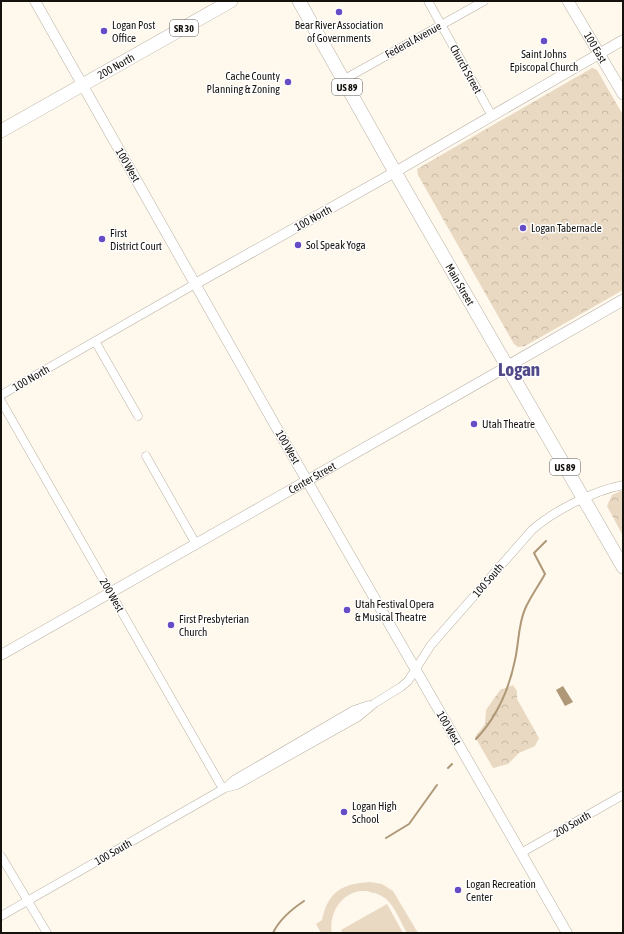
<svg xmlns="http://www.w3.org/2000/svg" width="624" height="934" font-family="'Asap Condensed',sans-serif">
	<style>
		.forest { fill: url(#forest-crowns) }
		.pitch { fill: #e9d9c2 }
		.water { fill: #ae9877 }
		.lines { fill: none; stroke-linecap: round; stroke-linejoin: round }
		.stream { stroke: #ae9877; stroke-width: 2 }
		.minor-casing { stroke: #b7afa2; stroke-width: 9 }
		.tertiary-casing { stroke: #b7afa2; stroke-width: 11 }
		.secondary-casing { stroke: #b7afa2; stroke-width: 12 }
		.trunk-casing { stroke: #b7afa2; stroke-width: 14 }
		.minor { stroke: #fff; stroke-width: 8 }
		.tertiary { stroke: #fff; stroke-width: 10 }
		.secondary { stroke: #fff; stroke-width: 11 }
		.trunk { stroke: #fff; stroke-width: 13 }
		.poi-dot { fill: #664dc6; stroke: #fff; stroke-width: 1.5 }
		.labels { text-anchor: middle; stroke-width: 3; stroke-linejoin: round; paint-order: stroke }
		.shield { fill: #fff; stroke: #5b5956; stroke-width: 1 }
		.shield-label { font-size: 10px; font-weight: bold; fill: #15120e }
		.poi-label { font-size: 11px; fill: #15120e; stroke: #fff; text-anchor: start }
		.street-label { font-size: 11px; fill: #15120e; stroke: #fff }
		.town-label { font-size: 19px; font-weight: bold; fill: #524a88; stroke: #fff }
	</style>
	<defs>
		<pattern id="forest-crowns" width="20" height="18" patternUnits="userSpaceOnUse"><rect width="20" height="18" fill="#e9d9c2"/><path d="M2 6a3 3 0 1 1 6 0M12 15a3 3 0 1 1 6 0" fill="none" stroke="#c7b9a6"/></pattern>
	</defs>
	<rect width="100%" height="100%" fill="#fff8ed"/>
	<path class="forest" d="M592 68 597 70 623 115V290L525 346 518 347 514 344 418 175 417 169Z
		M623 490V536L607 506 612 495Z
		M513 685 517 691V699L539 738 535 746 519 753 508 764 493 768 475 737 485 724 486 710 500 690Z"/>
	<path class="pitch" d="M370 882 382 884 393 891 418 933H407C402 925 395 907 388 901 385 897 379 895 375 893 372 893 368 891 366 891 343 889 328 913 332 933H321L316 924 322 920C328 892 341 884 370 882Z
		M387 904 403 933H342L341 930Z"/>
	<path class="water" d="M563 686 573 702 565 706 556 690Z"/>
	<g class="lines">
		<path class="stream" d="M476 739C496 718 509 689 515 660 519 643 518 625 525 609 530 597 539 585 545 574L534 553 546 541
			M448 768 452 764
			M386 838 409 824 437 785
			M273 933C279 920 292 909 304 901"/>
		<g class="minor-casing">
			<path id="minor" d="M428 1 492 116
				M343 80 484 1
				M95 341 138 416
				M1 395 195 284
				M1 401 223 789
				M146 456 196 544
				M225 788 237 785 358 717 375 703 401 687 408 681 431 645 532 530C555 510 593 491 623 485
				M521 853 623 795
				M1 856 47 933
				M1 916 225 788 234 780 354 710 369 705"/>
		</g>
		<g class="tertiary-casing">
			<g id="tertiary">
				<path d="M35 1 275 425 567 933"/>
				<path d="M195 284 395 172 623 40"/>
				<path id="s1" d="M1 655 508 366"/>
			</g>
		</g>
		<g class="secondary-casing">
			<g id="secondary">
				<path id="s2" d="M568 1 623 94"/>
				<path d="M508 366 623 300"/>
			</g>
		</g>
		<g class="trunk-casing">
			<g id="trunk">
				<path id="s3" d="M299 1 395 172 623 567"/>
				<path id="s4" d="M1 131 231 1"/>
			</g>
		</g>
		<use href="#minor" class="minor"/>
		<use href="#tertiary" class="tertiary"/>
		<use href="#secondary" class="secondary"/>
		<use href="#trunk" class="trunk"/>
	</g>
	<g class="poi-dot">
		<circle cx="339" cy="12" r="4"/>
		<circle cx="104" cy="31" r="4"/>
		<circle cx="544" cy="41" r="4"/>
		<circle cx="288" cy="82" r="4"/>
		<circle cx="523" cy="228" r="4"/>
		<circle cx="102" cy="239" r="4"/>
		<circle cx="298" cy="245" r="4"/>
		<circle cx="474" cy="424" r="4"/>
		<circle cx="347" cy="610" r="4"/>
		<circle cx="171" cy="625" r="4"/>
		<circle cx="344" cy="812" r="4"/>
		<circle cx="458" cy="890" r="4"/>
	</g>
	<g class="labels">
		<g class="shield">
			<rect x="170" y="20" width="28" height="16" rx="3"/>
			<rect x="332" y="79" width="30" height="16" rx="3"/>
			<rect x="550" y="459" width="30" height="16" rx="3"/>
		</g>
		<g class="shield-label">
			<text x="184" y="32">SR 30</text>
			<text x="347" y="91">US 89</text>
			<text x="565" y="471">US 89</text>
		</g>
		<g class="poi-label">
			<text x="112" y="29">Logan Post<tspan x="112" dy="13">Office</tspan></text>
			<text x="339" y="29" text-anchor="middle">Bear River Association<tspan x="339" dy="13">of Governments</tspan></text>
			<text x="544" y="58" text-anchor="middle">Saint Johns<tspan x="544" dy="13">Episcopal Church</tspan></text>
			<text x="280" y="80" text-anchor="end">Cache County<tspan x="280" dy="13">Planning &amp; Zoning</tspan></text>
			<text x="531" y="232">Logan Tabernacle</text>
			<text x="110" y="237">First<tspan x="110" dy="13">District Court</tspan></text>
			<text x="306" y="249">Sol Speak Yoga</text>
			<text x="482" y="428">Utah Theatre</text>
			<text x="355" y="608">Utah Festival Opera<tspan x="355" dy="13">&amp; Musical Theatre</tspan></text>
			<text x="179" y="623">First Presbyterian<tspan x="179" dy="13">Church</tspan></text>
			<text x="352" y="810">Logan High<tspan x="352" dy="13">School</tspan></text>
			<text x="466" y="888">Logan Recreation<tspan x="466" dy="13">Center</tspan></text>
		</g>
		<g class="street-label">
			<text transform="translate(413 40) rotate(-29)" y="4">Federal Avenue</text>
			<text dy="4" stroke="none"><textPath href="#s2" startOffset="54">100 East</textPath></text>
			<text dy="4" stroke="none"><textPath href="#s4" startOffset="132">200 North</textPath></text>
			<text transform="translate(466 69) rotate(61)" y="4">Church Street</text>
			<text transform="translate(128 165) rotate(60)" y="4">100 West</text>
			<text transform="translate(313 218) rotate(-29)" y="4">100 North</text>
			<text dy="4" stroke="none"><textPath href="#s3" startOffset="326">Main Street</textPath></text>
			<text transform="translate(31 378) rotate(-30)" y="4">100 North</text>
			<text transform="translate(288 447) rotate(60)" y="4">100 West</text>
			<text dy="4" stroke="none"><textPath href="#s1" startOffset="358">Center Street</textPath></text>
			<text transform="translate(488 580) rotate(-49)" y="4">100 South</text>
			<text transform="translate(112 595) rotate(60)" y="4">200 West</text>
			<text transform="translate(449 728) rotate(60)" y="4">100 West</text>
			<text transform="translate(572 824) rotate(-30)" y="4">200 South</text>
			<text transform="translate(113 852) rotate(-30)" y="4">100 South</text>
		</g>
		<g class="town-label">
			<text x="519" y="376">Logan</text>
		</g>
	</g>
	<rect width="624" height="934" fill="none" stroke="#15120e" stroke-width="4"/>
</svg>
